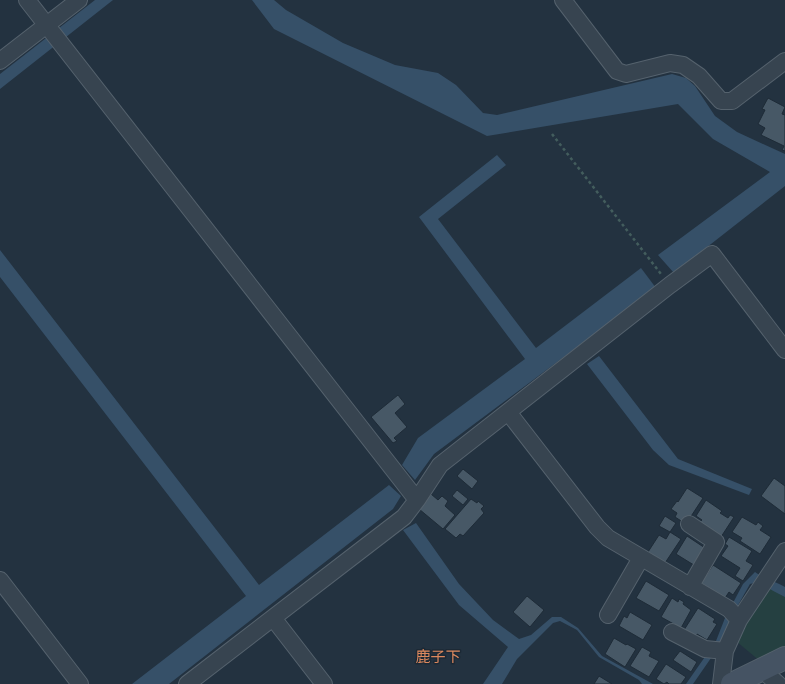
<svg xmlns="http://www.w3.org/2000/svg" width="785" height="684" font-family="'Roboto Condensed','Noto Sans JP',sans-serif">
	<style>
		.green { fill: #254041 }
		.water { fill: #365068 }
		.building { fill: #475866; stroke: #1e2b37 }
		.lines { fill: none; stroke-linecap: round; stroke-linejoin: round }
		.minor-casing { stroke: #55626d; stroke-width: 18 }
		.secondary-casing { stroke: #55626d; stroke-width: 24 }
		.path { stroke: #435d5d; stroke-width: 2.5; stroke-dasharray: 3 3; stroke-linecap: butt }
		.minor { stroke: #374450; stroke-width: 16 }
		.secondary { stroke: #455363; stroke-width: 22 }
		.labels { text-anchor: middle; stroke-width: 3; stroke-linejoin: round; paint-order: stroke }
		.neighbourhood-label { font-size: 15px; fill: #db885e; stroke: #1c2935 }
	</style>
	<rect width="100%" height="100%" fill="#233240"/>
	<path class="green" d="M767 586 785 595V649L761 662 736 641Z"/>
	<path class="water" d="M95 0H113L0 89V74Z
		M252 0H274L286 10 343 43 395 65 438 73 456 85 483 113 497 115 672 74 686 78 695 86 715 116 737 132 785 154V186L674 273 658 255 770 172 713 139 678 104 487 136 274 29Z
		M497 155 506 165 438 219 536 348 641 268 656 288 434 454 415 480 402 465 418 438 525 359 419 217Z
		M0 250 259 585 389 485 401 496 393 509 169 684H132L246 596 0 277Z
		M599 356 678 459 752 489 749 495 669 465 653 450 587 364Z
		M416 523 459 584 493 620 519 639 531 635 552 617H561L578 628 602 656 653 684H642L639 680 599 657 577 630 560 621 553 623 517 659 502 684H483L508 647 459 605 403 530Z
		M755 572C764 579 775 581 785 587V597C780 594 774 592 770 589 761 582 762 580 750 584L729 621 720 645 693 684H686L716 641 725 618 743 584Z"/>
	<path class="building" d="M768 98 785 107 782 114 785 115V151L782 150 784 146 761 135 765 128 758 124 765 110 762 109Z
		M398 395 405 404 395 413 407 427 394 438 397 441 393 443 371 417Z
		M463 469 478 481 472 489 457 476Z
		M774 478 785 486V514L761 496Z
		M687 488 703 498 686 524 675 517 677 513 671 509 677 501 678 502Z
		M457 490 468 499 463 505 452 496Z
		M431 494 438 500 442 496 448 501 445 506 455 515 443 529 419 509Z
		M471 499 477 503 478 501 484 506 481 509 484 513 463 536 460 534 456 538 445 529Z
		M706 500 722 511 720 513 728 518 730 515 734 517 721 537 699 523 702 520 696 516Z
		M665 516 676 523 670 532 659 526Z
		M742 517 756 525 758 522 763 526 760 530 771 537 760 554 740 541 742 538 732 532Z
		M670 532 681 539 665 563 648 552 659 535 666 539Z
		M687 536 708 550 697 567 676 554Z
		M729 537 752 551 746 561 753 565 743 581 735 576 740 568 721 556 728 546 725 544Z
		M713 565 741 583 733 595 729 592 725 598 701 583Z
		M646 581 669 595 659 611 636 598Z
		M527 596 544 610 530 627 513 612Z
		M672 598 678 602 679 599 684 602 683 604 691 610 681 628 661 617Z
		M698 608 715 619 713 622 717 624 707 640 697 634 695 638 684 630Z
		M630 612 652 625 643 640 619 626 624 616 627 618Z
		M614 638 626 645 627 644 636 649 625 667 605 654Z
		M642 647 651 652 649 656 659 661 649 677 630 666Z
		M680 651 697 662 691 672 673 660Z
		M666 664 686 677 681 684H669L667 682 664 684 656 679Z
		M599 676 612 684H594Z"/>
	<g class="lines">
		<g class="minor-casing">
			<path id="minor" d="M27 0 417 500
				M563 0 617 71 626 74 670 63 683 65 699 76 721 101H732L785 61
				M0 61 79 0
				M508 412 597 527 608 538 729 609 739 620
				M689 524 716 542 690 587
				M0 580 80 684
				M608 615 641 558
				M273 618 324 684
				M672 632 705 649 725 651
				M764 669 769 676 778 684
				M187 684 404 517 417 500 440 465 670 285 712 254 785 350
				M721 684 725 651 739 620 785 551"/>
		</g>
		<g class="secondary-casing">
			<path id="secondary" d="M732 684 785 658"/>
		</g>
		<path class="path" d="M552 134 661 274"/>
		<use href="#minor" class="minor"/>
		<use href="#secondary" class="secondary"/>
	</g>
	<g class="labels">
		<g class="neighbourhood-label">
			<text x="438" y="662">鹿子下</text>
		</g>
	</g>
</svg>
